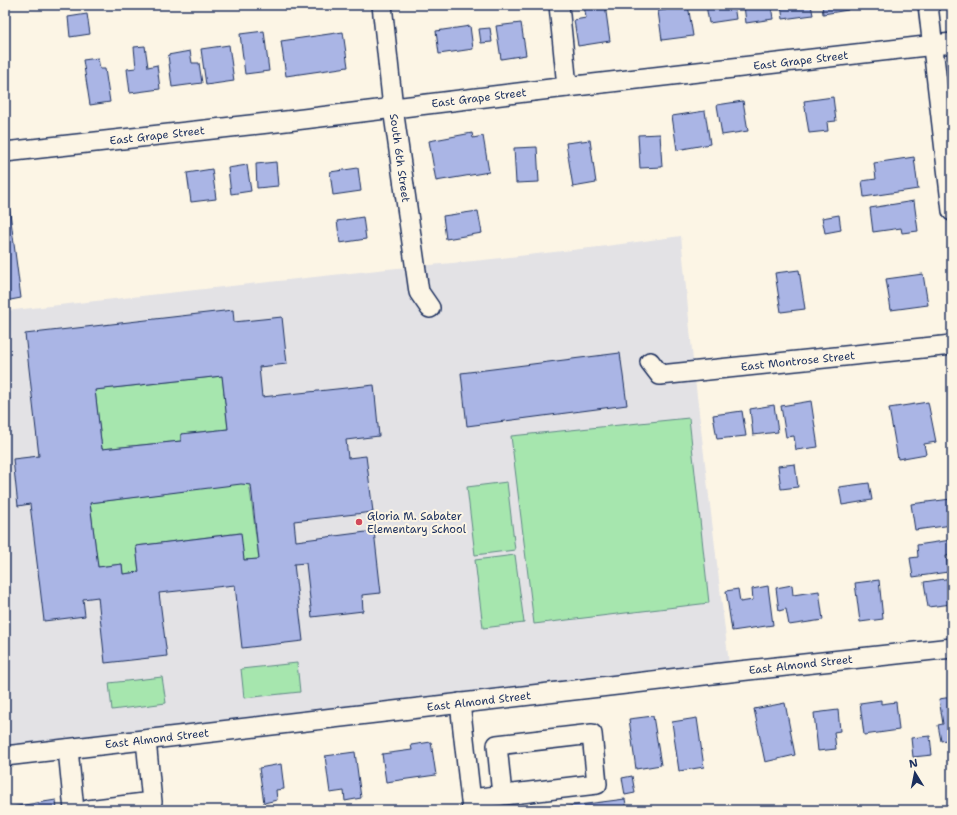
<svg xmlns="http://www.w3.org/2000/svg" width="957" height="815" font-family="'Shantell Sans',sans-serif">
	<style>
		.built { fill: #e3e2e5 }
		.green { fill: #a6e6ae; stroke: #608a86 }
		.building { fill: #aab5e5; stroke: #1b2f5e; fill-rule: evenodd }
		.lines { fill: none; stroke-linecap: round; stroke-linejoin: round }
		.minor-casing { stroke: #1b2f5e; stroke-width: 22 }
		.minor { stroke: #fcf5e5; stroke-width: 19 }
		.poi-dot { fill: #d1495b; stroke: #fcf5e5; stroke-width: 1.5 }
		.labels { text-anchor: middle; stroke-width: 4; stroke-linejoin: round; paint-order: stroke }
		.street-label { font-size: 11px; fill: #1b2f5e; stroke: #fcf5e5 }
		.poi-label { font-size: 11px; fill: #1b2f5e; stroke: #fcf5e5; text-anchor: start }
	</style>
	<rect width="100%" height="100%" fill="#fcf5e5"/>
	<filter id="ink" filterUnits="userSpaceOnUse"><feTurbulence type="fractalNoise" baseFrequency=".025" numOctaves="2"/><feDisplacementMap in="SourceGraphic" scale="8" xChannelSelector="R" yChannelSelector="G"/><feConvolveMatrix kernelMatrix="1 2 1 2 8 2 1 2 1" color-interpolation-filters="sRGB"/></filter>
	<g filter="url(#ink)">
		<path class="built" d="M681 236 694 371 730 672 5 756V311L387 269 474 261 599 247Z"/>
		<path class="green" d="M222 376 228 429 181 434V441L102 449 95 390Z
			M689 418 709 603 534 624 511 436Z
			M249 482 259 559 244 560 240 533 136 546 139 572 123 574 122 564 98 567 90 503Z
			M507 482 515 550 475 555 467 487Z
			M515 555 524 623 483 628 475 560Z
			M297 663 300 692 244 698 241 669Z
			M162 677 166 703 112 710 109 683Z"/>
		<path class="building" d="M584 5H605L610 41 578 46 574 20 586 18Z
			M666 5H688L693 36 662 40 658 11 666 10Z
			M706 5H734L736 19 709 23Z
			M744 5H771L773 19 746 23Z
			M781 5H811L813 15 783 19Z
			M822 5H848V10L823 14Z
			M87 14 90 34 70 37 68 17Z
			M521 23 526 55 501 59 496 26Z
			M470 26 473 49 439 54 436 31Z
			M490 28 492 42 481 43 479 29Z
			M264 31 269 71 245 74 240 34Z
			M343 32 348 67 286 76 281 41Z
			M229 45 234 81 206 85 201 49Z
			M145 46 148 67 157 65 160 89 130 93 127 69 136 68 134 47Z
			M190 51 192 63H199L202 83 172 87 168 55Z
			M98 58 100 69H105L110 102 90 105 83 60Z
			M833 97 836 121 827 122 828 131 809 133 804 101Z
			M743 101 748 131 722 135 717 105Z
			M705 111 710 144 677 150 672 116Z
			M472 133 473 138 483 136 489 172 436 181 429 141Z
			M660 134 662 167 640 168 638 135Z
			M590 140 596 183 573 187 566 143Z
			M537 147 539 182 516 183 514 148Z
			M914 157 918 189 864 197 862 181 876 179 874 163Z
			M276 162 278 186 257 188 256 164Z
			M247 165 251 191 231 194 228 168Z
			M358 168 361 191 333 195 330 172Z
			M212 169 216 199 191 202 187 173Z
			M6 182 21 298 5 301V183Z
			M914 201 918 231 902 233 901 228 873 232 870 208Z
			M478 211 482 233 446 239 443 216Z
			M839 215 841 230 825 233 822 218Z
			M363 217 366 239 340 243 337 221Z
			M799 270 805 309 781 312 775 273Z
			M923 274 928 305 891 310 886 279Z
			M233 310 234 322 282 317 287 364 259 367 262 397 374 385 379 436 346 440 348 458 366 456 373 512 294 521 296 541 374 531 381 593 362 595 363 611 312 617 306 563 294 564 303 641 242 648 235 585 159 593 167 656 105 663 98 597 83 599 85 616 44 621 30 504 18 506 13 459 39 456 25 334ZM222 376 228 429 181 434V441L102 449 95 390ZM241 484 251 485 259 559 244 560 241 533 136 546 139 572 123 574 122 564 98 567 90 503Z
			M620 353 627 405 467 426 461 373Z
			M811 401 818 447 796 450 794 436 786 437 781 406Z
			M928 402 936 442 924 444 926 454 898 459 889 408Z
			M774 405 778 432 753 435 750 409Z
			M742 411 746 436 717 439 713 415Z
			M795 464 798 487 781 489 778 466Z
			M869 483 872 500 842 505 839 487Z
			M951 499 952 525 915 530 911 504Z
			M951 540 952 555 946 556 948 572 913 577 910 558 918 557 917 545Z
			M952 578V604L928 607 924 582Z
			M879 580 883 619 860 622 855 583Z
			M792 585 793 595 819 591 823 620 789 625 786 609 779 611 776 588Z
			M768 586 773 625 732 631 726 591 738 589 740 602 753 600 752 589Z
			M952 697V739L941 741 938 725 943 724 939 699Z
			M881 700V704L896 702 899 730 864 735 860 703Z
			M785 703 795 755 765 762 754 709Z
			M838 710 840 731 834 732 836 749 818 751 814 713Z
			M653 716 661 765 636 769 629 719Z
			M697 718 704 767 679 771 672 722Z
			M930 736 932 755 913 757 911 738Z
			M431 742 436 775 386 782 382 754 412 750 411 745Z
			M355 752 361 798 345 801 344 791 330 793 325 756Z
			M281 764 284 789 276 790 277 800 264 803 259 768Z
			M632 776 635 793 625 795 622 778Z
			M625 799 627 810H540Z
			M56 800 57 810H5V808Z"/>
		<g class="lines">
			<g class="minor-casing">
				<g id="minor">
					<path id="s1" d="M382 5 393 108 419 292 430 308"/>
					<path d="M559 5 567 87"/>
					<path d="M928 5 952 211"/>
					<path id="s2" d="M5 152 295 120 567 87 952 43"/>
					<path id="s3" d="M650 362 660 375 952 345"/>
					<path d="M460 703 472 810"/>
					<path d="M68 749 74 810"/>
					<path id="s4" d="M5 756 730 672 952 648"/>
					<path d="M471 799 597 784 592 734 497 745 502 795"/>
					<path d="M88 810 152 802 146 740"/>
				</g>
			</g>
			<use href="#minor" class="minor"/>
		</g>
	</g>
	<circle class="poi-dot" cx="359" cy="522" r="4"/>
	<g class="labels">
		<g class="street-label">
			<text dy="4" stroke="none"><textPath href="#s2" startOffset="801">East Grape Street</textPath></text>
			<text dy="4" stroke="none"><textPath href="#s2" startOffset="477">East Grape Street</textPath></text>
			<text dy="4" stroke="none"><textPath href="#s2" startOffset="153">East Grape Street</textPath></text>
			<text dy="4" stroke="none"><textPath href="#s1" startOffset="154">South 6th Street</textPath></text>
			<text dy="4" stroke="none"><textPath href="#s3" startOffset="155">East Montrose Street</textPath></text>
			<text dy="4" stroke="none"><textPath href="#s4" startOffset="801">East Almond Street</textPath></text>
			<text dy="4" stroke="none"><textPath href="#s4" startOffset="477">East Almond Street</textPath></text>
			<text dy="4" stroke="none"><textPath href="#s4" startOffset="153">East Almond Street</textPath></text>
		</g>
		<g class="poi-label">
			<text x="367" y="520">Gloria M. Sabater<tspan x="367" dy="13">Elementary School</tspan></text>
		</g>
	</g>
	<rect width="957" height="815" fill="none" stroke="#fcf5e5" stroke-width="20"/>
	<rect x="10" y="10" width="937" height="795" fill="none" stroke="#1b2f5e" stroke-width="1.5" filter="url(#ink)"/>
	<g transform="translate(915 773) rotate(350)" stroke="#fcf5e5" stroke-width="3" paint-order="stroke">
	<path d="M0-3L7 15L0 10L-7 15Z" fill="#1b2f5e"/>
	<text y="-6" font-size="11" font-weight="bold" text-anchor="middle" fill="#1b2f5e">N</text>
	</g>
</svg>
